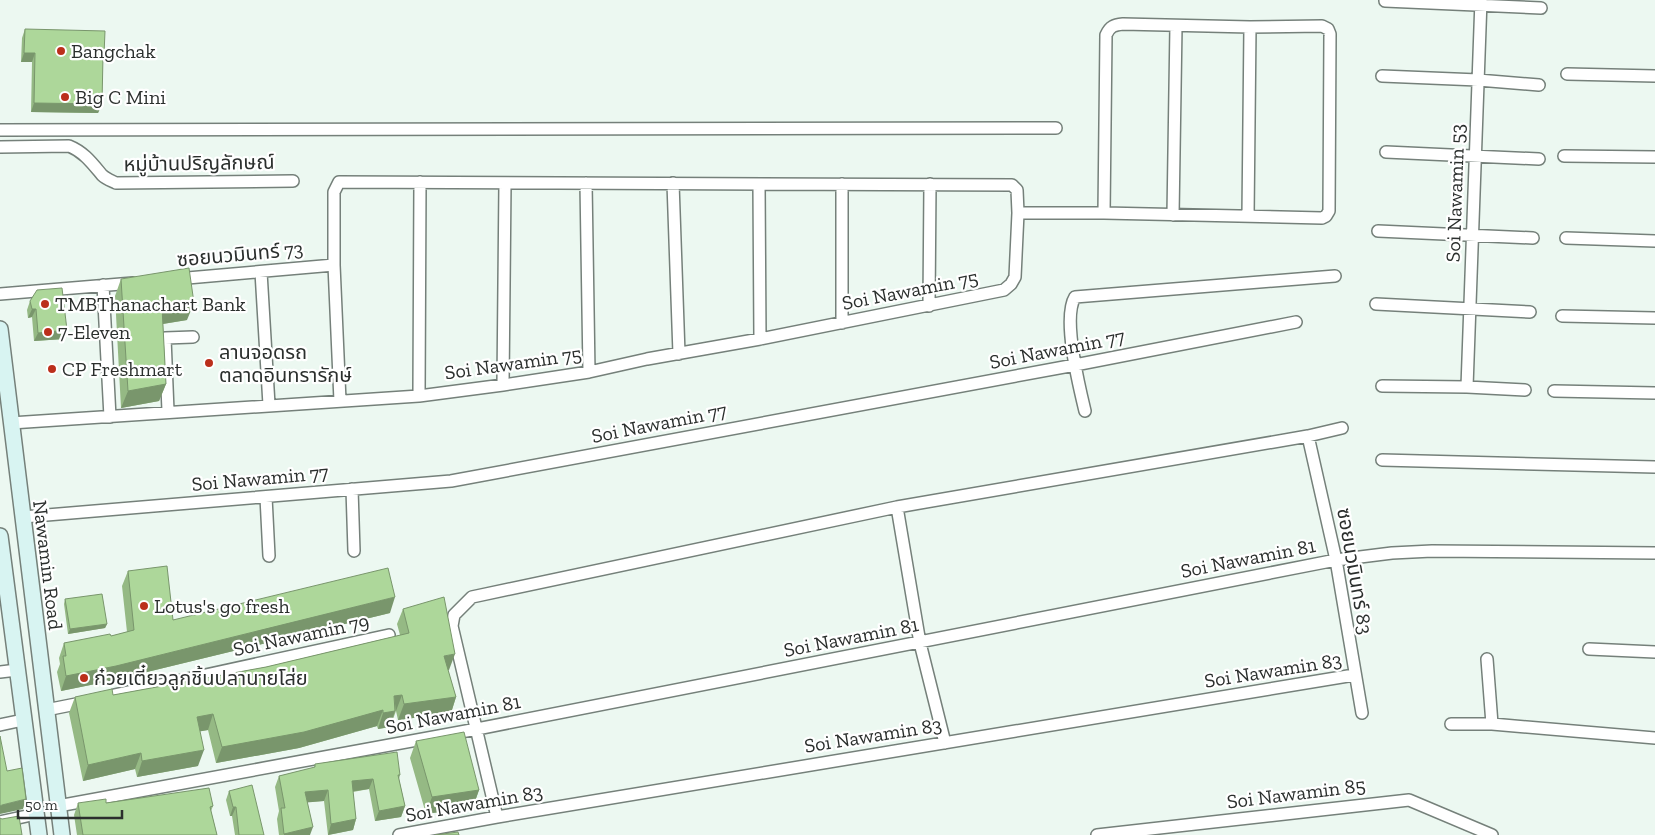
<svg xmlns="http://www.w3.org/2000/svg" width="1655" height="835" font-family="'Zilla Slab','Noto Sans Thai',serif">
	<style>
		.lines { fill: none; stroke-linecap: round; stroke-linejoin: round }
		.street-casing { stroke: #75807a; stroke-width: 14 }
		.secondary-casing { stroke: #75807a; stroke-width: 18 }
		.street { stroke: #fff; stroke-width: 11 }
		.secondary { stroke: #d8f4f2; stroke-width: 15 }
		.wall { fill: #95b984 }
		.shaded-wall { fill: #79966c }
		.building { fill: #add79a; stroke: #79966c }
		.poi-dot { fill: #bb2f1b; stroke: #fff; stroke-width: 2 }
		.labels { text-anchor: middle; stroke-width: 4.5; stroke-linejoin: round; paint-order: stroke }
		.poi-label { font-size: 20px; fill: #2b2f2d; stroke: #fff; text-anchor: start }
		.street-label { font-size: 20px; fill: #2b2f2d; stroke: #fff }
	</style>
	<rect width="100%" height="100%" fill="#ecf8f1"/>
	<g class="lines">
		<g class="street-casing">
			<path id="street" d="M1385 1 1541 8
				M1567 74 1655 76
				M1382 76 1478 80 1539 85
				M0 130 1056 128
				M0 147 69 146C84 152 92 163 102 175 106 179 112 181 116 183L293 181
				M1386 152 1539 159
				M1564 156 1655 157
				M586 183 589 372
				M673 183 679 354
				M759 184 760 339
				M1018 213H1104L1322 218 1326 216 1329 211 1330 34 1328 29 1322 26 1250 27 1123 24C1114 25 1110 26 1106 35L1104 213
				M1173 215 1176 26
				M1248 216 1250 27
				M1378 231 1533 238
				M1566 238 1655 241
				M261 272 269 405
				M176 279 334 265
				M103 285 110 417
				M0 294 133 283
				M1376 304 1530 312
				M929 306 930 184
				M1562 316 1655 318
				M842 323V184
				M503 385 505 183
				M1382 386 1467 387 1525 390
				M1467 387 1481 0
				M1554 391 1655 393
				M419 396 420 182
				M168 411 165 338 193 337
				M1085 411C1079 386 1062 318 1075 297L1335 276
				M11 423 419 396 503 385 589 372 647 359 760 339 1004 290 1011 284 1015 277 1018 213 1017 190 1012 185 339 182 334 192V265L340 401
				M1308 436 1336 560 1362 713
				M1382 460 1655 467
				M352 489 354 551
				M266 497 269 556
				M897 507 920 643 945 743
				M23 517 451 481 1075 365 1296 322
				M1589 649 1655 652
				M1487 659 1492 724 1655 738
				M0 672 17 670
				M114 695 389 635
				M46 710 86 702
				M1451 724H1492
				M0 725 23 720
				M58 806 477 729 1336 560 1392 553 1432 551 1655 553
				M497 817 452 626 454 615 472 597 897 507 1308 436 1342 428
				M0 822 36 814
				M399 835 497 817 1354 675
				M1097 835 1409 800 1492 835"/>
		</g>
		<g class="secondary-casing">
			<path id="secondary" d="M0 329 62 835
				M0 536 39 835"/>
		</g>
		<use href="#street" class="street"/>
		<use href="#secondary" class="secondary"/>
	</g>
	<path class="wall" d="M25 29 104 55 102 60V104L98 113 31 112 32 62H21L22 38Z
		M121 279 187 320 163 324 166 384 159 401 121 408 115 296Z
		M30 301 67 330 64 339 34 341 32 317 28 318 27 310Z
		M128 571 173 620 390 613 110 681 61 691 57 672 60 664 59 658 64 643 111 636 127 632 122 586Z
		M65 599 107 624 105 628 68 634 64 604Z
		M403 609 449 670H448L456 697 451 713 398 720 396 711 390 727 378 729 377 726 299 748 216 763 208 730 200 731 198 766 137 777 135 769 83 781 69 713 75 697 113 695 266 667 400 635 397 624Z
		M416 741 479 790 473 807 426 814 410 758Z
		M315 764 400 775 399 779 405 806 401 817 375 821 369 789 353 792 356 819 353 830 328 835 324 801 307 802 310 835H279L277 819 279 811 275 787 279 776 314 768Z
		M229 791 264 835H235L232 816H230L226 800Z
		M78 803 213 806 211 811 217 835H77L74 815Z"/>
	<path class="shaded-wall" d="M24 53H35L32 62H21Z
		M34 103 102 104 98 113 31 112Z
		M194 303 187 320 156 325 162 307Z
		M32 309H36L32 317 28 318Z
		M67 330 64 339 34 341 38 333Z
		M166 384 159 401 121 408 128 391Z
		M395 597 390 613 110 681 61 691 66 676Z
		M107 624 105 628 68 634 70 629Z
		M455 654 449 670 438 672 444 656Z
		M402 695 396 711 394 696Z
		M456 697 451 713 398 720 404 704Z
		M383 710 377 726 299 748 216 763 222 747Z
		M395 711 390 727 378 729 383 713Z
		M213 714 208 730 191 733 197 717Z
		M204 750 198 766 137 777 142 761Z
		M141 753 135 769 83 781 88 765Z
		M373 779 369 789 348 792 352 781Z
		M328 790 324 801 301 803 305 792Z
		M479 790 473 807 426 814 432 797Z
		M26 799 23 809 0 814V806L2 805Z
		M405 806 401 817 375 821 379 811Z
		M233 807H236L232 816H230Z
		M356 819 353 830 328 835 331 824Z
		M313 827 310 835H284V834Z"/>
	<path class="building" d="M25 29 105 31 104 55H103L102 104 34 103 35 53H24Z
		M189 268 194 303 162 307 166 384 128 391 121 279Z
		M62 288 67 330 38 333 36 309H32L30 301 37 290Z
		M167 566 173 620 388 568 395 597 116 666 66 676 63 656H66L64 643 110 634 111 636 134 630 128 571Z
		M102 594 107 624 70 629 65 599Z
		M444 597 455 654 444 656 456 697 404 704 402 695 394 696 395 711 383 713V710L304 732 222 747 213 714 197 717 204 750 142 761 141 753 88 765 75 697 112 689 113 695 266 667 409 633 403 609Z
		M464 732 479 790 432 797 416 741Z
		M0 736 7 771 22 768 26 799 2 805 0 806Z
		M397 752 400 775H398L405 806 379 811 373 779 352 781 356 819 331 824 328 790 305 792 313 827 284 834 281 808H285L279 776 315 767V764Z
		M252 785 264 835H239L236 807H233L229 791Z
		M209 788 213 806 210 807 217 835H83L78 803 106 799V803Z
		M19 816 22 835H0V818L2 819Z
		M458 832 459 835H435Z"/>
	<g class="poi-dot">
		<circle cx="61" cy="51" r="5"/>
		<circle cx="65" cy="97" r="5"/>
		<circle cx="45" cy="304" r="5"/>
		<circle cx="48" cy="332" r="5"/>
		<circle cx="209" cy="363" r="5"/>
		<circle cx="52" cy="369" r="5"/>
		<circle cx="144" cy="606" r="5"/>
		<circle cx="84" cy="678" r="5"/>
	</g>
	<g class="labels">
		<g class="poi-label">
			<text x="71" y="58">Bangchak</text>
			<text x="75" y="104">Big C Mini</text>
			<text x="55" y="311">TMBThanachart Bank</text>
			<text x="58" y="339">7-Eleven</text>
			<text x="219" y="359">ลานจอดรถ<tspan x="219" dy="23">ตลาดอินทรารักษ์</tspan></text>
			<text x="62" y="376">CP Freshmart</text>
			<text x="154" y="613">Lotus's go fresh</text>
			<text x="94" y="685">ก๋วยเตี๋ยวลูกชิ้นปลานายโส่ย</text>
		</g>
		<g class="street-label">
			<text transform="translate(199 163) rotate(-1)" y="7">หมู่บ้านปริญลักษณ์</text>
			<text transform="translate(1455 193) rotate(-88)" y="7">Soi Nawamin 53</text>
			<text transform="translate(240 254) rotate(-5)" y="7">ซอยนวมินทร์ 73</text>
			<text transform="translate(910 290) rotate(-11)" y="7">Soi Nawamin 75</text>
			<text transform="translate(1057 349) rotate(-11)" y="7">Soi Nawamin 77</text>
			<text transform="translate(513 363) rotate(-8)" y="7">Soi Nawamin 75</text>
			<text transform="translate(659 423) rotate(-11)" y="7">Soi Nawamin 77</text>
			<text transform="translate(260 478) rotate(-5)" y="7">Soi Nawamin 77</text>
			<text transform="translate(1248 558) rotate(-11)" y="7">Soi Nawamin 81</text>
			<text transform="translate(48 565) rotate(83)" y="7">Nawamin Road</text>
			<text transform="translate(1355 571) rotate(80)" y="7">ซอยนวมินทร์ 83</text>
			<text transform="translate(301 635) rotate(-12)" y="7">Soi Nawamin 79</text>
			<text transform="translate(851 637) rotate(-11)" y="7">Soi Nawamin 81</text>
			<text transform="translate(1273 670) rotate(-9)" y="7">Soi Nawamin 83</text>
			<text transform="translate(453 714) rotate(-11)" y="7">Soi Nawamin 81</text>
			<text transform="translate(873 735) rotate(-9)" y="7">Soi Nawamin 83</text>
			<text transform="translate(1296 793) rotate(-7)" y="7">Soi Nawamin 85</text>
			<text transform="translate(474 803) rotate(-10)" y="7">Soi Nawamin 83</text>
		</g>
	</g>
	<path d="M18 810v8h104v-8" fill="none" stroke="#2b2f2d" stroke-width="2.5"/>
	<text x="25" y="810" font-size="15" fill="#2b2f2d" stroke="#ffffff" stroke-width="4" paint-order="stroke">50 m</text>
</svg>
